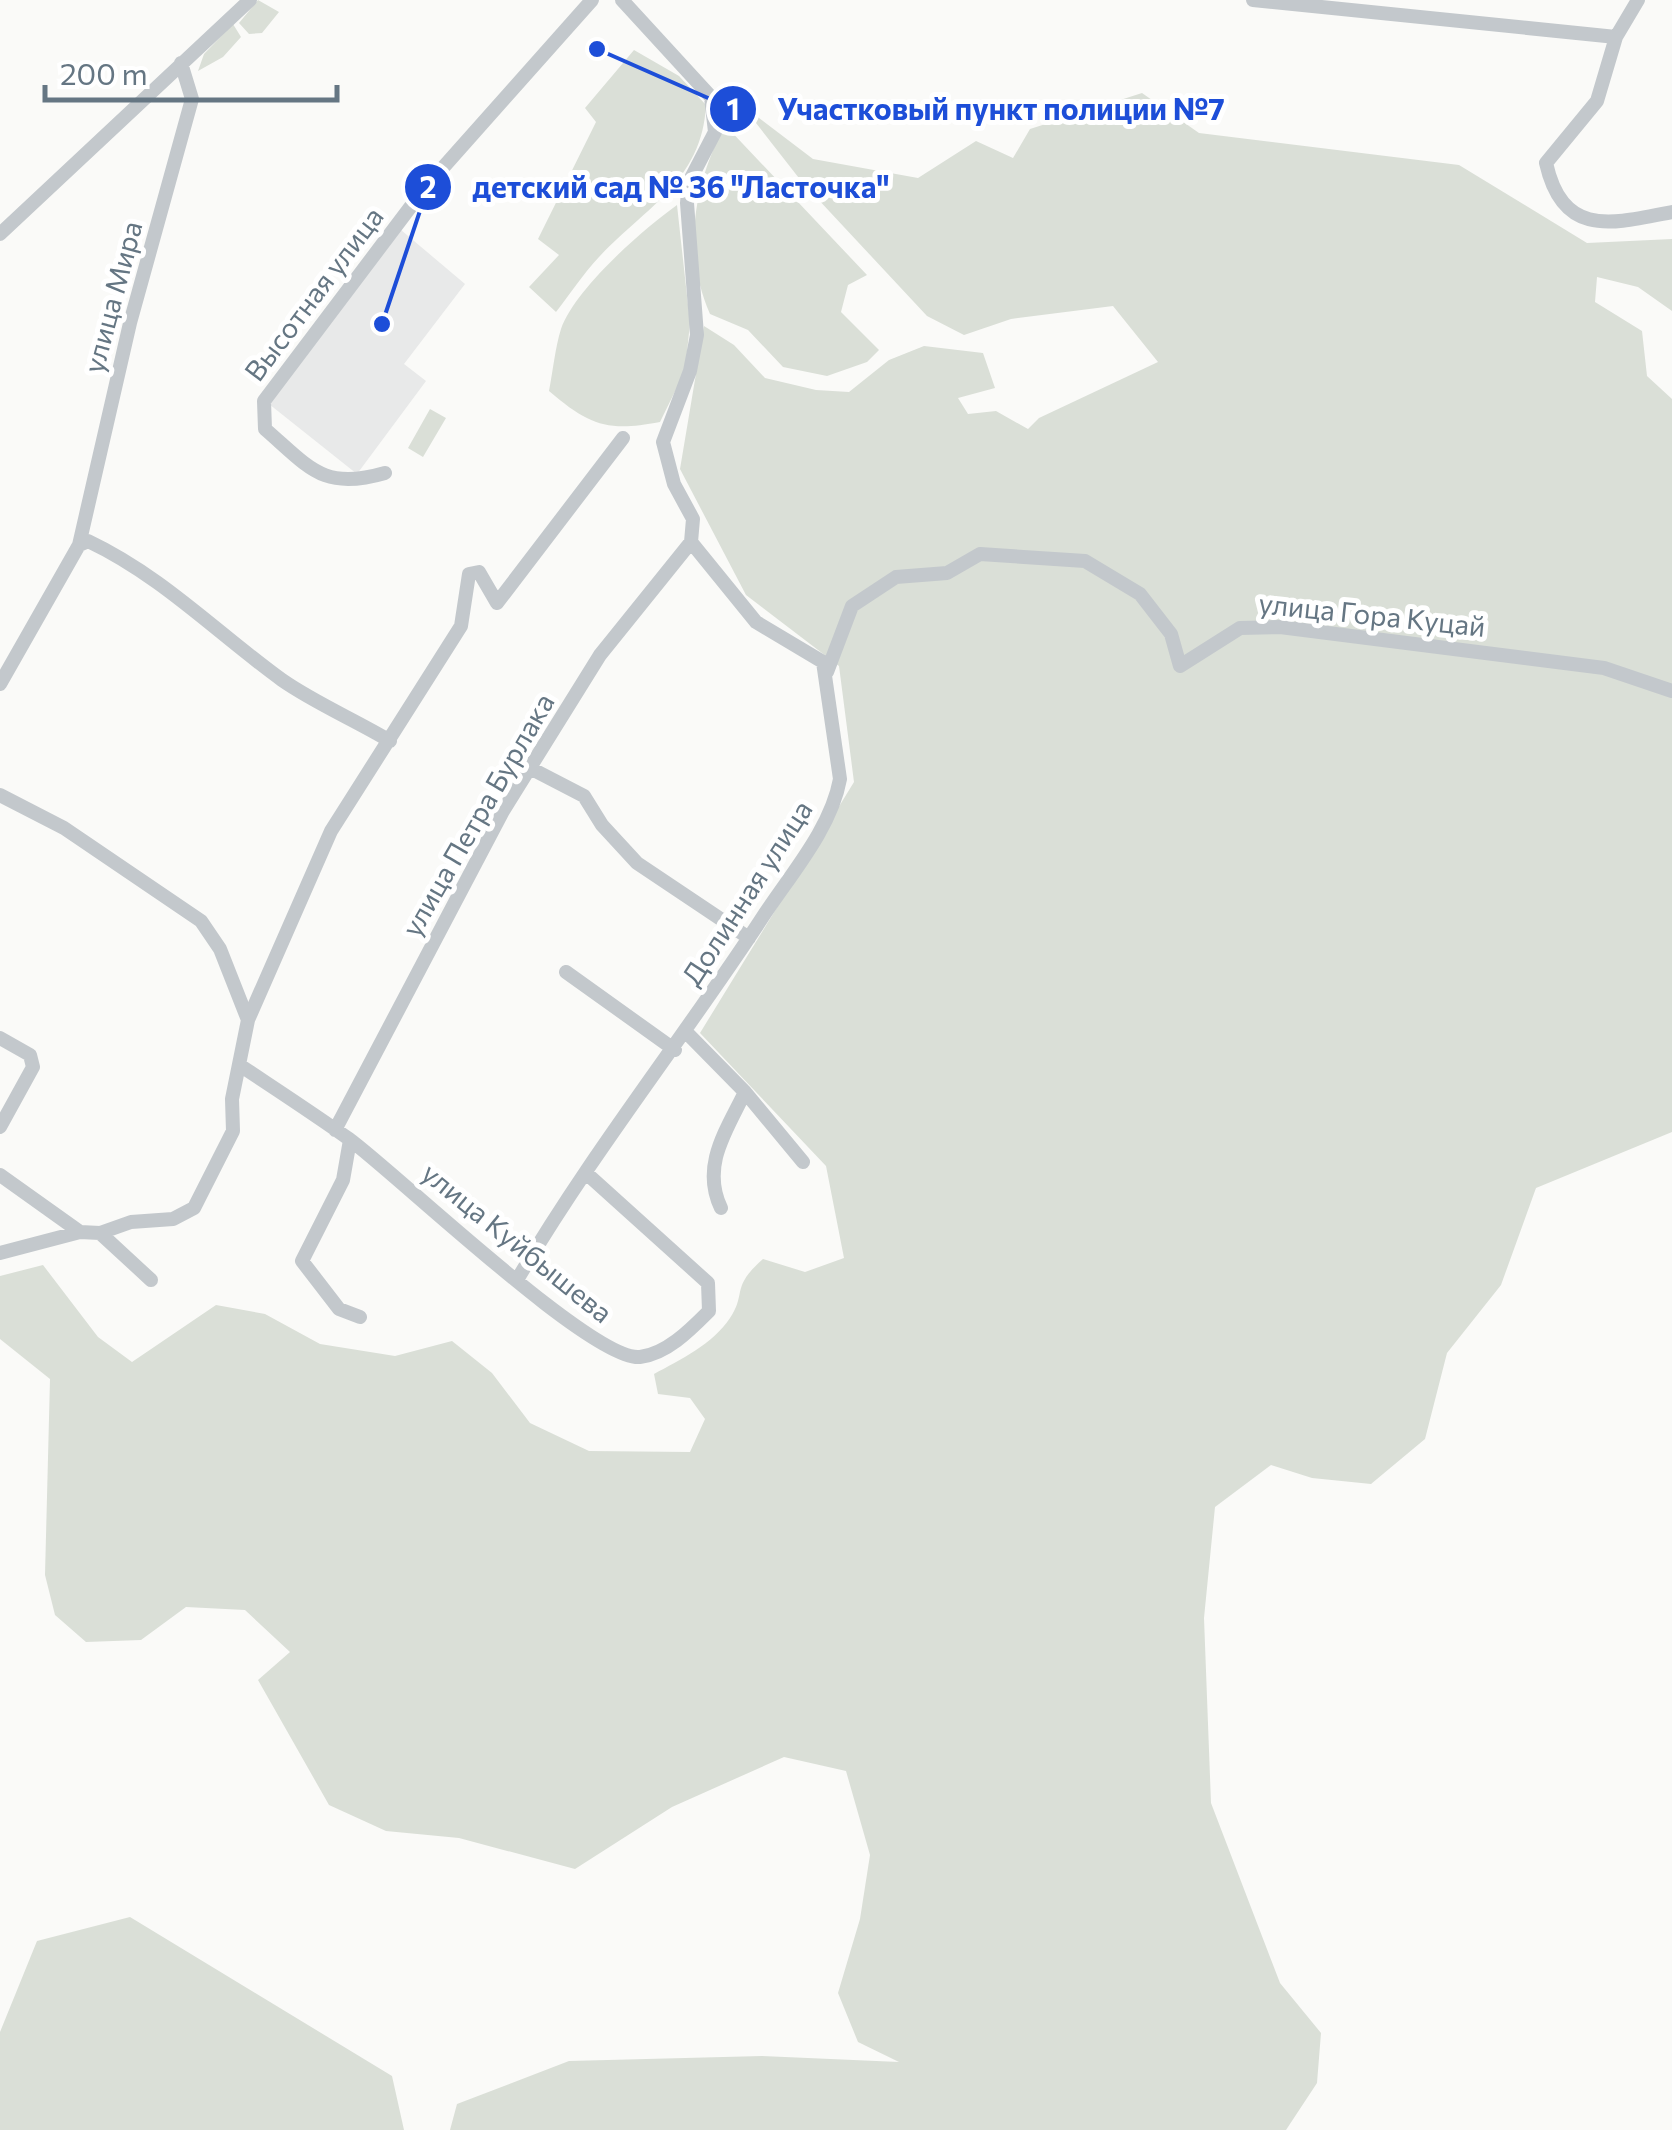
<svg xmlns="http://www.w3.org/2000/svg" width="1672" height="2130" font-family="Commissioner,sans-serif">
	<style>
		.built { fill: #e8e9e9 }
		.green { fill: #dadfd7 }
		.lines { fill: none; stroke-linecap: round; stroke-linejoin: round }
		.minor { stroke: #c3c8cc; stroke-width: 14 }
		.labels { text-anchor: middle; stroke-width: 10; stroke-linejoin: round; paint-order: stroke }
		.street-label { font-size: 28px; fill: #657683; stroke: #fff }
		.leader { fill: none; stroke: #1d4ed8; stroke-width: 4 }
		.callout-dot { fill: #1d4ed8; stroke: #fff; stroke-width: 4 }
		.mark-label { font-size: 30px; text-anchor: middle; font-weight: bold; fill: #fff }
		.callout-label { font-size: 30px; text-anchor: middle; font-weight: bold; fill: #1d4ed8; stroke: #fff; stroke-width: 10; stroke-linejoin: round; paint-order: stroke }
	</style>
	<rect width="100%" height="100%" fill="#fafaf8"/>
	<path class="built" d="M401 230 465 284 404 364 426 381 357 474 269 404Z"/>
	<path class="green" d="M258 0 279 12 262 33 249 34 239 23Z
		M233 24 241 37 223 57 198 71 204 54Z
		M634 50 679 76 706 105C702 181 646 207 599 257 583 274 570 294 556 312L529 287 559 255 538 239 596 122 585 108Z
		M1142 93 1199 133 1459 165 1587 243 1672 239V311L1638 287 1597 277 1595 302 1642 331 1647 376 1672 399V1132L1536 1188 1501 1285 1447 1353 1425 1439 1371 1484 1312 1478 1271 1465 1215 1507 1204 1618 1211 1803 1280 1983 1321 2033 1317 2083 1286 2130H450L457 2104 569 2061 762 2056 899 2062 858 2042 838 1993 860 1919 870 1855 846 1771 784 1757 672 1807 575 1869 459 1838 386 1831 329 1805 258 1680 290 1652 245 1610 186 1607 141 1640 86 1642 55 1615 45 1575 50 1379 0 1339V1276L43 1265 98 1337 132 1362 216 1305 265 1314 320 1344 395 1356 452 1341 492 1373 530 1423 589 1451 690 1452 705 1419 690 1398 658 1394 654 1374C680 1360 713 1344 730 1318 747 1293 730 1288 763 1259L805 1272 844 1258 826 1166 700 1033 854 782 839 666 746 595 680 469 704 326 734 345 765 378 816 390 849 392 889 360 924 346 983 353 995 388 958 398 968 414 996 411 1028 429 1039 418 1158 362 1113 306 1011 319 964 335 927 316 802 182 742 105 813 159 918 178 976 141 1013 158 1030 129Z
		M725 125 867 275 848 285 841 312 879 350 867 362 827 376 783 367 748 330 710 314C682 250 694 184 725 125Z
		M677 205 690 323 685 371 660 422C608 432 590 426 549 391 553 371 555 348 561 329 575 289 642 230 677 205Z
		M430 409 446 418 423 457 408 448Z
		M130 1917 392 2076 404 2130H0V2032L37 1941Z"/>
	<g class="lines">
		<path class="minor" d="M1253 0 1616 37
			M1638 0 1616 37 1597 101 1546 163C1563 238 1611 224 1672 212
			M0 234 250 0
			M385 473C323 491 310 468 265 429L264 401 424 189 592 0
			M79 545 88 541C162 576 217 633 282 680 315 703 355 720 390 741
			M827 672 852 606 896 577 947 573 980 554 1085 561 1140 594 1171 634 1180 666 1240 628 1280 627 1604 668 1672 691
			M0 684 79 545 130 323 192 99 181 63
			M530 768 584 796 602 825 637 863 749 938
			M0 795 64 828 201 921 220 949 248 1020 232 1099 233 1131 194 1208 173 1219 131 1222 100 1233
			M566 972 675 1050
			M248 1020 331 831 461 626 469 574 479 572 497 603 623 438
			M687 1033 745 1092 803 1162
			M0 1038 30 1055 33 1067 0 1127
			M241 1066C277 1090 314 1114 349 1139 398 1175 593 1362 640 1357 667 1354 691 1329 709 1311L708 1283 586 1173
			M335 1130 503 811 600 655 691 542
			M350 1140 343 1180 302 1261 339 1309 360 1317
			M0 1175 80 1232 100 1233 151 1280
			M721 1208C701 1166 726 1131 745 1092
			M0 1253 80 1232
			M517 1280C591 1154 682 1040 762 918 790 875 831 829 840 779L823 662 756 622 691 542 693 519 674 484 663 442 690 371 697 335 687 203 689 182 715 132 711 97 622 0"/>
	</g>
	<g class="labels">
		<g class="street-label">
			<text transform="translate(314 294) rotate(-53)" y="10">Высотная улица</text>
			<text transform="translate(113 297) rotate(-75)" y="10">улица Мира</text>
			<text transform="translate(1372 615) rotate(6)" y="10">улица Гора Куцай</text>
			<text transform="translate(478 815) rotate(-60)" y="10">улица Петра Бурлака</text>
			<text transform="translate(747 893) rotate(-57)" y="10">Долинная улица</text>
			<text transform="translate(517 1243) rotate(39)" y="10">улица Куйбышева</text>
		</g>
	</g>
	<path class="leader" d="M597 49L733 109M382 324L428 187"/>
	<g class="callout-dot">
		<circle cx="597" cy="49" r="10"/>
		<circle cx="382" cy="324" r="10"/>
		<circle cx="733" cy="109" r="25"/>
		<circle cx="428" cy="187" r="25"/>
	</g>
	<g class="mark-label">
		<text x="733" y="120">1</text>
		<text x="428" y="198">2</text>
	</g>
	<g class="callout-label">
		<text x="1001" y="120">Участковый пункт полиции №7</text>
		<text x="681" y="198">детский сад № 36 "Ласточка"</text>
	</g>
	<path d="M45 85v15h292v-15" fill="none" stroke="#657683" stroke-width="5"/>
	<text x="60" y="85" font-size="30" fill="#657683" stroke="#ffffff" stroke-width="8" paint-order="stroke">200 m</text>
</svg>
